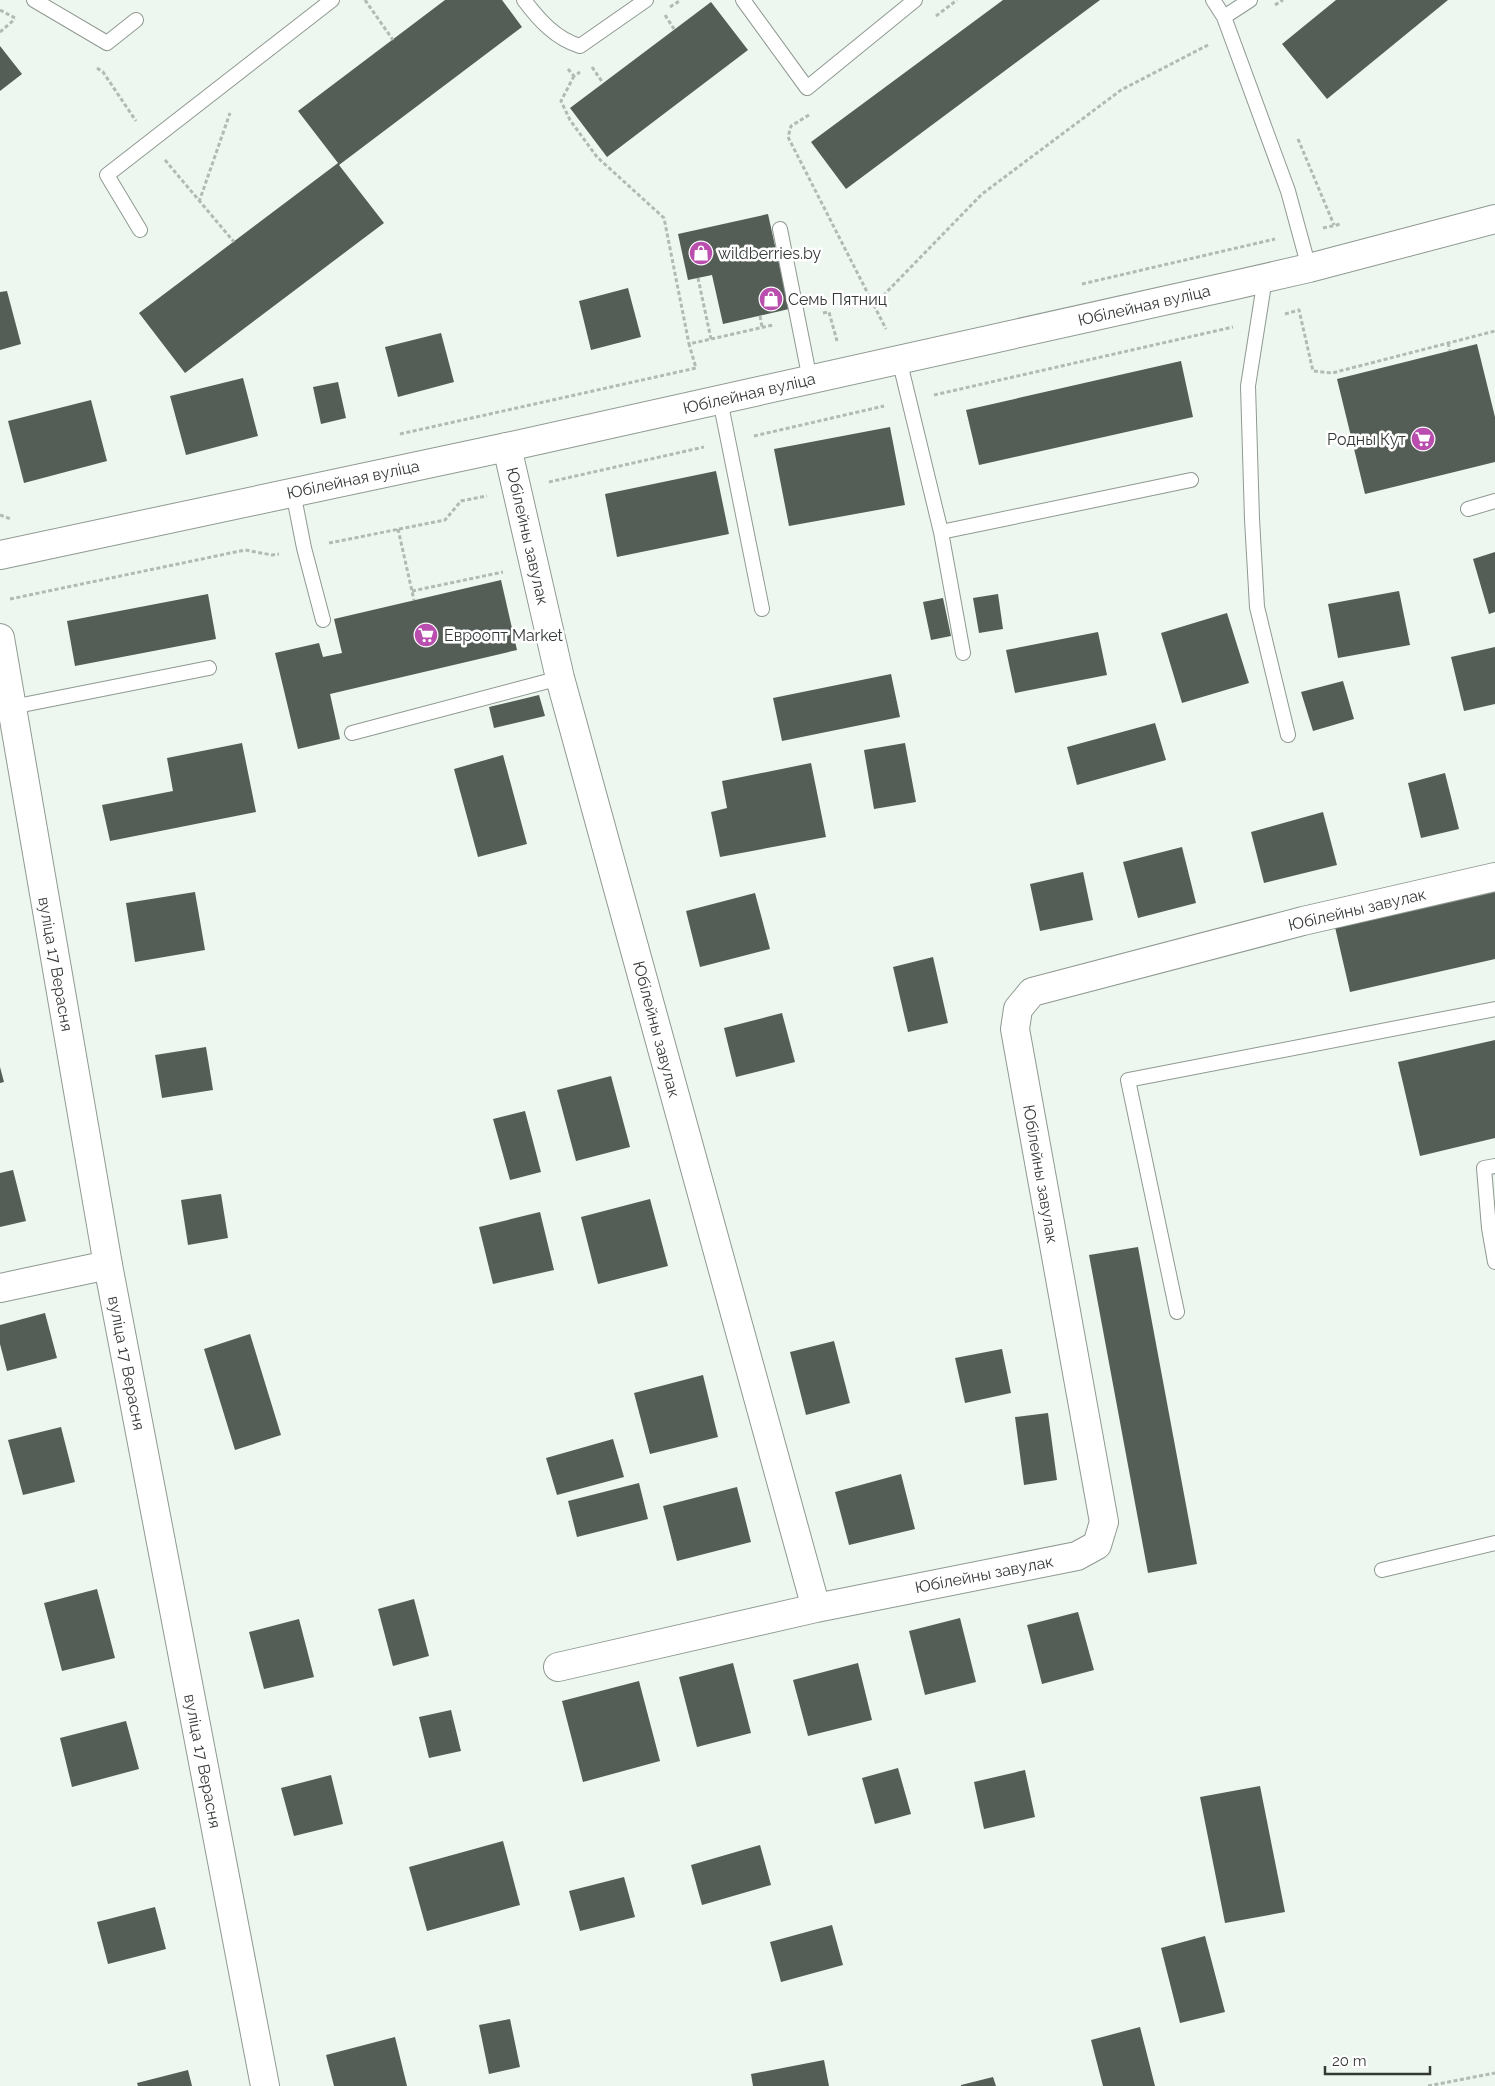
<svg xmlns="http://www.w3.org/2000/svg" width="1495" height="2086" font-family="Raleway,sans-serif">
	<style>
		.building { fill: #545d56 }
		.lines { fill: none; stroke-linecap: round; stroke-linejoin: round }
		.lane-casing { stroke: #8f9991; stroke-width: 16 }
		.street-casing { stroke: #8f9991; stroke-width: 30 }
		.secondary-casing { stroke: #8f9991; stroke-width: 30 }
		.path { stroke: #b2bab3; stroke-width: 3; stroke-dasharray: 4 2.5; stroke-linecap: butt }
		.lane { stroke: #fff; stroke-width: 14 }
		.street { stroke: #fff; stroke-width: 28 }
		.secondary { stroke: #fff; stroke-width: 28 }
		.labels { text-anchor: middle; stroke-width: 5; stroke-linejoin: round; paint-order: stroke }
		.poi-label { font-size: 16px; fill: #353936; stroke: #fff; text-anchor: start }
		.street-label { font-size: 16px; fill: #353936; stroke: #fff }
	</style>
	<rect width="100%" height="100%" fill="#edf7ef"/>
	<path class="building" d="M445 0H502L522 27 339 165 384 223 185 373 139 313 338 163 298 111Z
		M1003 0H1100L846 189 811 142Z
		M1336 0H1448L1327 99 1282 44Z
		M711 2 748 50 607 157 570 108Z
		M0 46 22 74 0 91Z
		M768 214 789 309 723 324 712 275 688 280 678 234Z
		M628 288 641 337 591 350 579 301Z
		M7 291 21 344 0 350V292Z
		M441 333 454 382 398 397 385 347Z
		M1477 344 1495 417V462L1365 494 1337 379Z
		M1181 361 1193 417 979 465 966 410Z
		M243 378 258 436 186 455 170 396Z
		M338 382 346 418 321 424 313 387Z
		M91 400 107 461 24 483 8 421Z
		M890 427 905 505 789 526 774 449Z
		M716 471 729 534 617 557 605 494Z
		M1495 552V612L1489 614 1473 559Z
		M501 580 517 650 330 694 340 739 298 749 275 653 319 643 323 657 342 653 334 619Z
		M1399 591 1410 645 1338 658 1328 604Z
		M208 594 216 639 75 666 67 621Z
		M998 594 1003 629 979 633 973 598Z
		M943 598 951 636 931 640 923 602Z
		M1227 613 1249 683 1182 703 1161 633Z
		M1098 632 1107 675 1015 693 1006 650Z
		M1495 647V704L1464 711 1451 657Z
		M891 674 900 717 782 741 773 698Z
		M1343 681 1354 719 1313 731 1301 692Z
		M539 695 545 716 494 728 489 707Z
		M1155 723 1166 760 1077 785 1067 747Z
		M242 743 256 812 110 841 102 805 173 791 167 758Z
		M905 743 916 802 874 809 864 750Z
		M503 755 527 844 478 857 454 769Z
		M811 763 826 837 720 857 711 812 727 808 722 781Z
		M1445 773 1459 829 1421 838 1408 783Z
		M1323 812 1337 865 1264 883 1251 832Z
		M1182 847 1196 903 1138 918 1123 862Z
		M1083 872 1093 920 1040 931 1030 884Z
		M1495 890V959L1350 992 1335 927Z
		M195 892 205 950 135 962 126 903Z
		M755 893 770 949 700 967 686 911Z
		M933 957 948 1023 908 1032 893 967Z
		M782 1013 795 1062 736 1077 724 1028Z
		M1495 1040V1138L1420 1156 1398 1062Z
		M206 1047 213 1090 162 1098 155 1055Z
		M0 1067 4 1082 0 1083Z
		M611 1076 630 1147 576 1161 557 1090Z
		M525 1111 541 1172 510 1180 493 1119Z
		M13 1170 26 1221 0 1227V1173Z
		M221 1194 228 1238 188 1245 181 1200Z
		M650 1199 668 1266 598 1284 581 1217Z
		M540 1212 554 1270 493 1284 479 1227Z
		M1138 1247 1197 1564 1148 1573 1089 1255Z
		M45 1313 57 1358 7 1371 0 1344V1325Z
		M250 1334 281 1435 235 1450 204 1349Z
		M834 1341 850 1403 806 1415 790 1352Z
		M1002 1349 1011 1393 965 1403 955 1358Z
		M703 1375 718 1437 650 1454 634 1393Z
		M1048 1413 1057 1480 1024 1485 1015 1417Z
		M61 1427 75 1482 23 1495 8 1440Z
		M613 1439 624 1477 557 1495 546 1458Z
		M901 1474 915 1529 849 1545 835 1492Z
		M639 1483 648 1519 577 1537 568 1501Z
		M737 1487 751 1542 677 1561 663 1506Z
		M97 1589 115 1658 62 1671 44 1603Z
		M414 1599 429 1656 393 1666 378 1609Z
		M1078 1612 1094 1670 1042 1684 1027 1625Z
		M960 1618 976 1682 925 1695 909 1631Z
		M299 1619 314 1677 264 1689 249 1632Z
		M733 1663 751 1733 697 1747 679 1677Z
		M858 1663 872 1720 808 1736 793 1680Z
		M639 1681 660 1761 583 1782 562 1701Z
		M451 1710 461 1751 429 1758 419 1717Z
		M126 1721 139 1769 72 1787 60 1738Z
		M898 1768 911 1814 875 1824 862 1778Z
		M1025 1770 1035 1817 984 1829 974 1782Z
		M331 1775 343 1824 294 1836 281 1788Z
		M1260 1786 1285 1912 1225 1923 1200 1797Z
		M503 1841 520 1905 427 1931 409 1867Z
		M760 1845 771 1885 702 1905 691 1865Z
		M624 1877 635 1917 580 1931 569 1891Z
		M155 1907 166 1949 108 1964 97 1922Z
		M832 1925 843 1965 781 1982 770 1942Z
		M1205 1936 1225 2012 1180 2023 1161 1948Z
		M510 2019 520 2067 489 2074 479 2025Z
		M1140 2027 1155 2086H1103L1091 2040Z
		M395 2037 407 2086H334L326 2055Z
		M824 2060 829 2086H753L751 2074Z
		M188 2070 192 2086H138L137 2083Z
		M993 2077 996 2086H961V2085Z"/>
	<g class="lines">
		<g class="lane-casing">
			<path id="lane" d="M34 0 107 43 136 20
				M524 0C539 20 556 39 580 46L646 0
				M743 0 807 88 915 0
				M1213 0 1224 17 1288 191 1309 268
				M1224 17 1250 0
				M780 229 810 380
				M140 230 107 175 332 0
				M1265 278 1248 386 1252 519 1257 607 1288 735
				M899 359 941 532 1191 480
				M720 400 762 609
				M293 492 304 548 323 620
				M1468 509 1495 501
				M941 532 963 653
				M12 707 209 668
				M352 733 560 678
				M1495 1166 1484 1168 1489 1228 1495 1262
				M1177 1312 1128 1080 1495 1009
				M1382 1570 1495 1543"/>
		</g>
		<g class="street-casing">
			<path id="street" d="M507 447 560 678 816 1608 558 1667
				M0 1288 108 1265
				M816 1608 1077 1556 1097 1545 1104 1522 1015 1029 1018 1009 1032 992 1303 921 1495 877"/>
		</g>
		<g class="secondary-casing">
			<path id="secondary" d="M0 555 507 447 1235 285 1309 268 1495 219
				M0 638 108 1265 265 2086"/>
		</g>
		<path class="path" d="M365 0 393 40
			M1275 5 1283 0
			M670 7 681 0
			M0 10 15 18
			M665 15 674 29
			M936 16 957 0
			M0 32 15 19
			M592 67 603 83
			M97 68 103 72 136 121
			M568 69 574 76 580 72
			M574 76 561 101 570 120 597 157 664 218 689 344
			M809 115 791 126 788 137 886 329
			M1298 139 1334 225
			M165 160 234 242
			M199 202 230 113
			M1323 228 1341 224
			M698 278 711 339
			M1082 284 1275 239
			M874 305 982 194 1121 90 1208 45
			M823 313 829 312 837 341
			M1285 314 1299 310 1313 371 1332 373 1495 331
			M760 316 762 327
			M1448 343 1450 351
			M934 395 1233 327
			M400 434 696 368 689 344 773 325
			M754 436 884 406
			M549 482 704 447
			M0 515 11 519
			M398 529 414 600
			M329 543 445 520 461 501 487 496
			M412 591 503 572
			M10 599 245 550 272 555 279 554
			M1428 2086 1495 2073"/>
		<use href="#lane" class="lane"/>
		<use href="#street" class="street"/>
		<use href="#secondary" class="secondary"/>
	</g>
	<defs>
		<g id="shop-disc" transform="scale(1.25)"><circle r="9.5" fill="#b94eae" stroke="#fff"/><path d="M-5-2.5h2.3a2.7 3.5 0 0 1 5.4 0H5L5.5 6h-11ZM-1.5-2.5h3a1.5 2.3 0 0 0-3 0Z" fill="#fff"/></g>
		<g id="supermarket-disc" transform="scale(1.25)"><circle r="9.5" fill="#b94eae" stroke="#fff"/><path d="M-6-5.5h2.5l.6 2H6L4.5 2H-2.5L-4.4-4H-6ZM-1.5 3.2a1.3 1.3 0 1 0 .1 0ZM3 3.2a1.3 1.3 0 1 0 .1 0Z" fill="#fff"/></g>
	</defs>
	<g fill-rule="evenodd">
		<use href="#shop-disc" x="701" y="253"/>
		<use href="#shop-disc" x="771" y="299"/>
		<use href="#supermarket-disc" x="1423" y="439"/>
		<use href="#supermarket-disc" x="426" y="635"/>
	</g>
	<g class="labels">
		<g class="poi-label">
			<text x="718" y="259">wildberries.by</text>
			<text x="788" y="305">Семь Пятниц</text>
			<text x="1406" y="445" text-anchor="end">Родны Кут</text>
			<text x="444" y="641">Евроопт Market</text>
		</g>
		<g class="street-label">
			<text transform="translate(1144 305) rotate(-13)" y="6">Юбілейная вуліца</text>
			<text transform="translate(749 393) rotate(-13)" y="6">Юбілейная вуліца</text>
			<text transform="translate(353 479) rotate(-12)" y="6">Юбілейная вуліца</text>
			<text transform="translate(528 536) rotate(77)" y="6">Юбілейны завулак</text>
			<text transform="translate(1357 909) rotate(-13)" y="6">Юбілейны завулак</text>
			<text transform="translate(56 964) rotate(80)" y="6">вуліца 17 Верасня</text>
			<text transform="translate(657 1029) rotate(75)" y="6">Юбілейны завулак</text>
			<text transform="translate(1041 1174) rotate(80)" y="6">Юбілейны завулак</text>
			<text transform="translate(127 1363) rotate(79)" y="6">вуліца 17 Верасня</text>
			<text transform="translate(984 1574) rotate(-11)" y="6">Юбілейны завулак</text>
			<text transform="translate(203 1761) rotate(79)" y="6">вуліца 17 Верасня</text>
		</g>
	</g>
	<path d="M1325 2066v8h105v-8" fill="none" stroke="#353936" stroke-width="2.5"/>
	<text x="1332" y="2066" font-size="15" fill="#353936" stroke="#ffffff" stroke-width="4" paint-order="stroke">20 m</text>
</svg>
